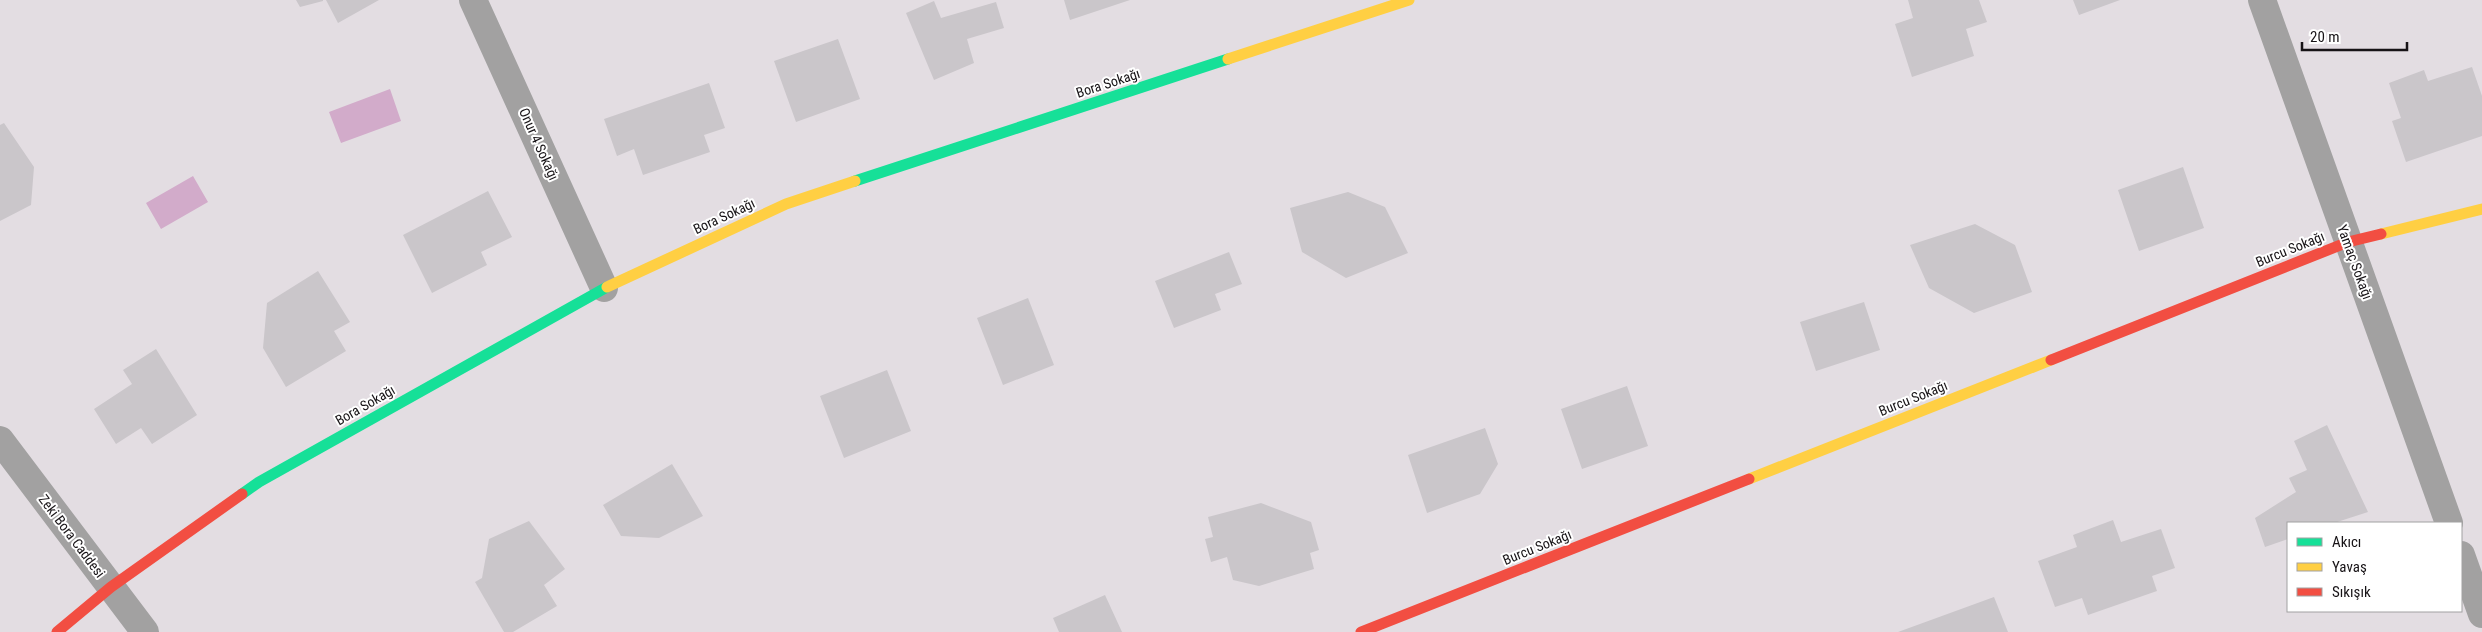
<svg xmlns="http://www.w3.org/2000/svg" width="2482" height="632" font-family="'Roboto Condensed',sans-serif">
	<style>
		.water { fill: #d2abca }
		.building { fill: #cac6ca }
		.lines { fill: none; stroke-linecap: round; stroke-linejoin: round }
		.street { stroke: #a2a1a1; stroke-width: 28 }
		.fast { stroke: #16e098; stroke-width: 11 }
		.slow { stroke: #ffcf43; stroke-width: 11 }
		.jam { stroke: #f24e42; stroke-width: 11 }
		.labels { text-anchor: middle; stroke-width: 4; stroke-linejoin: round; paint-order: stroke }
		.street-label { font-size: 14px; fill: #171316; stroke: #fff }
	</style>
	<rect width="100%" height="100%" fill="#e3dde2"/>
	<path class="water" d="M390 89 401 121 341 143 329 112Z
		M193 176 208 202 161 229 146 203Z"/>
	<path class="building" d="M296 0H323V1L300 7Z
		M326 0H379L338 23Z
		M1064 0H1130L1070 20Z
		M1908 0H1979L1987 22 1966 29 1974 56 1912 77 1895 24 1913 18Z
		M2073 0H2120L2079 15Z
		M934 1 941 18 996 2 1004 28 967 39 974 63 934 80 906 13Z
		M838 39 860 99 796 122 774 61Z
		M2472 67 2482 96V136L2406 162 2392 121 2401 118 2389 83 2424 70 2428 81Z
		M709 83 725 128 704 135 710 152 643 175 634 149 617 156 604 119Z
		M4 123 34 167 31 205 0 221V125Z
		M2183 167 2204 228 2139 251 2118 190Z
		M488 191 512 237 481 252 487 265 432 293 403 235Z
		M1348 192 1385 207 1408 253 1346 278 1302 252 1290 208Z
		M1975 224 2015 245 2032 292 1974 313 1929 288 1910 245Z
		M1229 252 1242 284 1215 294 1221 310 1174 328 1155 281Z
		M318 271 350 322 334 331 346 351 286 387 263 348 267 303Z
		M1028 298 1054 365 1003 385 977 318Z
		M1864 302 1880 350 1816 371 1800 322Z
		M156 349 197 415 152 444 141 428 116 444 94 409 132 384 123 370Z
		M887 370 911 431 844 458 820 396Z
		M1627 386 1648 446 1582 469 1561 409Z
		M2327 425 2368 512 2334 523H2288V539L2265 547 2255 518 2296 492 2289 478 2307 470 2294 441Z
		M1485 428 1498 464 1480 494 1427 513 1408 455Z
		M672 464 703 516 659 538 621 536 603 505Z
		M1261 503 1311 522 1319 550 1310 553 1314 569 1259 586 1233 580 1227 557 1211 562 1205 539 1213 537 1208 517Z
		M2113 520 2121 542 2161 529 2175 568 2152 576 2157 591 2088 615 2082 598 2055 607 2038 561 2077 547 2073 535Z
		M529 521 565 569 544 585 557 606 513 632H504L475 582 482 578 489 539Z
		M1105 595 1122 632H1059L1053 618Z
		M1994 597 2008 632H1898Z"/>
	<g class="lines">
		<path class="street" d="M473 0 604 288
			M2262 0 2449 523
			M0 440 145 632
			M2461 555 2482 614"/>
		<path class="fast" d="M855 181 1228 59
			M242 494 259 482 607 287"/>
		<path class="slow" d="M1228 59 1409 0
			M2381 234 2482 209
			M607 287 786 204 855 181
			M1749 479 2051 360"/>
		<path class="jam" d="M2051 360 2348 242 2381 234
			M57 632 111 587 242 494
			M1361 632 1749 479"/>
	</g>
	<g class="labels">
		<g class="street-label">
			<text transform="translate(1108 83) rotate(-18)" y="5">Bora Sokağı</text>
			<text transform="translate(539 144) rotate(66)" y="5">Onur 4 Sokağı</text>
			<text transform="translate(724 216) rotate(-25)" y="5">Bora Sokağı</text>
			<text transform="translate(2290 249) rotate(-22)" y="5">Burcu Sokağı</text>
			<text transform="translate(2355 262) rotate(70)" y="5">Yamaç Sokağı</text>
			<text transform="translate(1913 398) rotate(-22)" y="5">Burcu Sokağı</text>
			<text transform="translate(365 405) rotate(-30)" y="5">Bora Sokağı</text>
			<text transform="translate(72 536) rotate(53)" y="5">Zeki Bora Caddesi</text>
			<text transform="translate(1537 547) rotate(-22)" y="5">Burcu Sokağı</text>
		</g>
	</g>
	<rect x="2287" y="522" width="175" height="90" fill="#ffffff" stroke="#a2a1a2"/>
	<rect x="2297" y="538" width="25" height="8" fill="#16e098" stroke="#a2a1a2"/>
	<text x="2332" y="547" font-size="15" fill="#171316">Akıcı</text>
	<rect x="2297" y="563" width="25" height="8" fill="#ffcf43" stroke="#a2a1a2"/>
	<text x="2332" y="572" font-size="15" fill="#171316">Yavaş</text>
	<rect x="2297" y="588" width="25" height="8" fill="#f24e42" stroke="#a2a1a2"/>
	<text x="2332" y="597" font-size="15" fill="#171316">Sıkışık</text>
	<path d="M2302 42v8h105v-8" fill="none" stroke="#171316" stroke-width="2.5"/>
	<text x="2310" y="42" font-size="15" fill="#171316" stroke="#ffffff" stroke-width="4" paint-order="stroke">20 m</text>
</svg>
